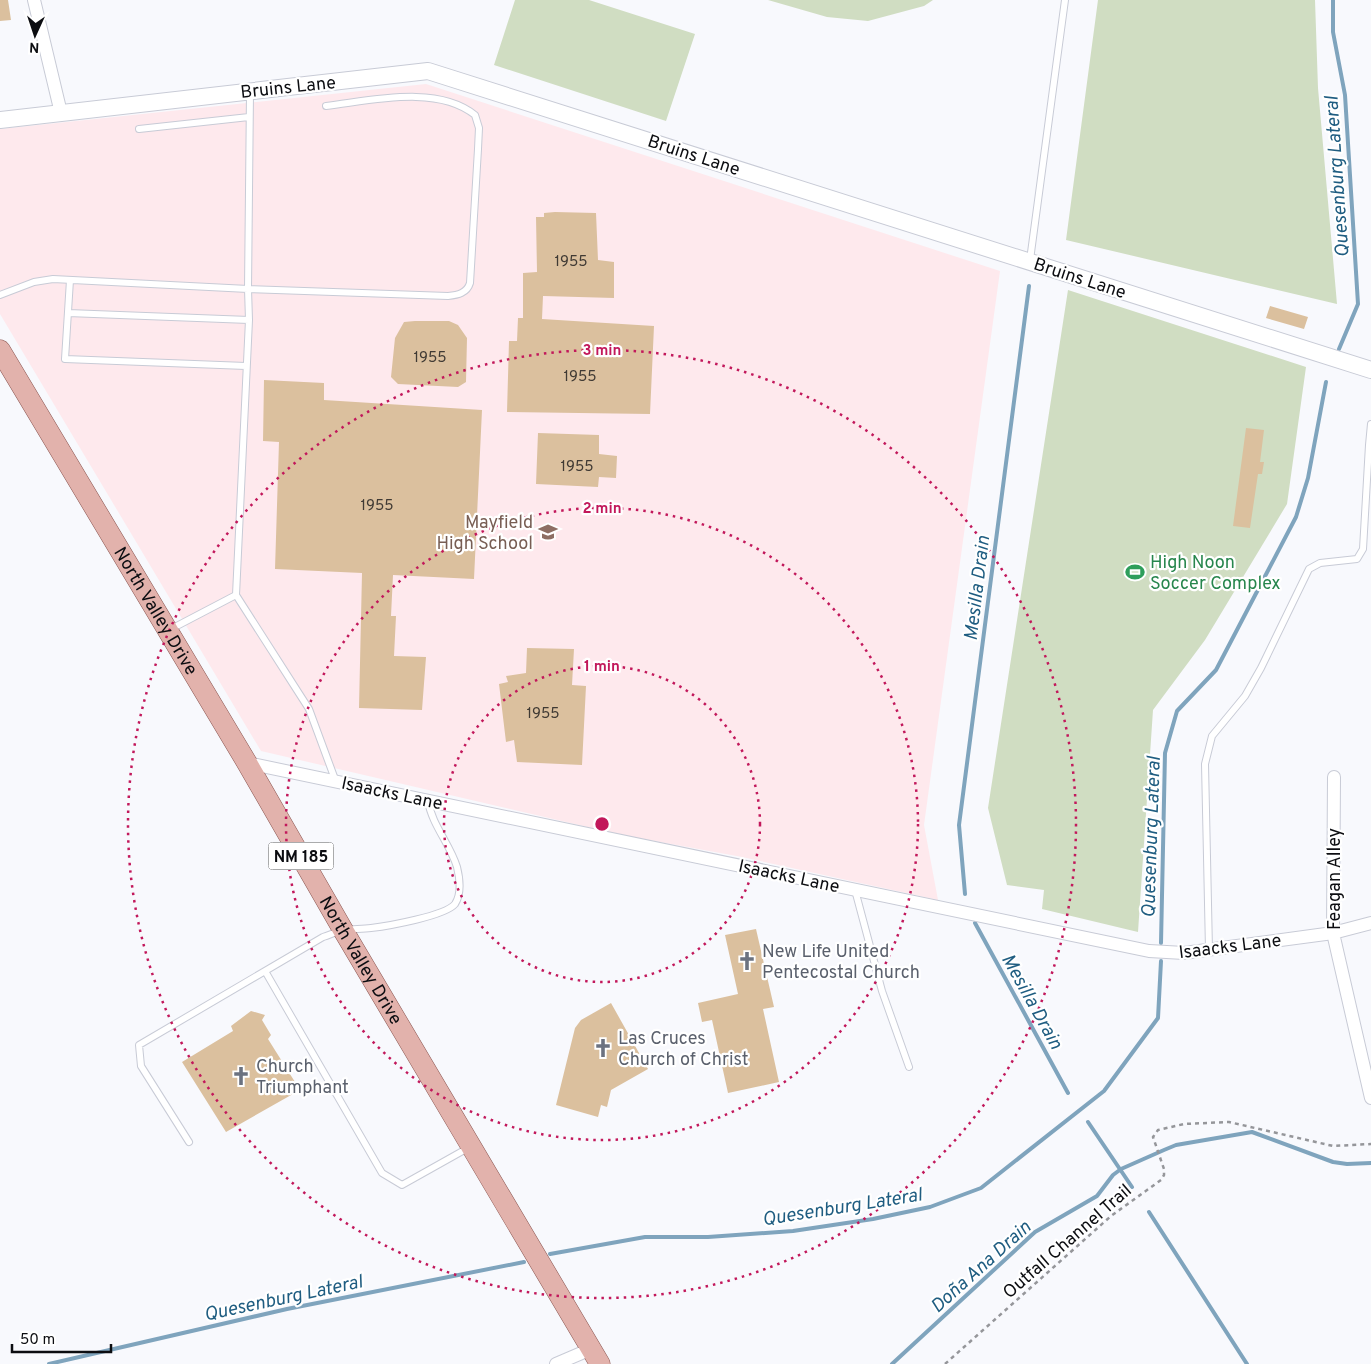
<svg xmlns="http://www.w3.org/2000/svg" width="1371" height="1364" font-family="Overpass,sans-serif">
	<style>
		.education { fill: #fee9ed }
		.green { fill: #d0ddc2 }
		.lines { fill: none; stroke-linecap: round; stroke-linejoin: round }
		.stream { stroke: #7fa4bd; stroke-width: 4 }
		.building { fill: #dbc09e }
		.service-casing { stroke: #c8cbd6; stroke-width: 8 }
		.minor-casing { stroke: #c8cbd6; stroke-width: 14 }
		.tertiary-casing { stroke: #c8cbd6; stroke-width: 18 }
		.primary-casing { stroke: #8a5651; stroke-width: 21 }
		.path { stroke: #95969a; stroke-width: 2.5; stroke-dasharray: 4 4; stroke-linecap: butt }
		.service { stroke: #fff; stroke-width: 6 }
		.minor { stroke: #fff; stroke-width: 12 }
		.tertiary { stroke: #fff; stroke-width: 16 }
		.primary { stroke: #e2b2ac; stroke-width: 20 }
		.ring { fill: none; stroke: #c2185b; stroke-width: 2.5; stroke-dasharray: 2.5 5 }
		.labels { text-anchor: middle; stroke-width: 4.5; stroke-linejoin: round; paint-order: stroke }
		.number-label { font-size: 15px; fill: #403a34 }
		.shield { fill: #fff; stroke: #555658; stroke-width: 1 }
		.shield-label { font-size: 16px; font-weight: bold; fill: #0c0d11 }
		.street-label { font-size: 18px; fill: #0c0d11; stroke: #fff }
		.education-label { font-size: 18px; fill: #785e54; stroke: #fff; text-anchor: end }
		.leisure-label { font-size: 18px; fill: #27864d; stroke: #fff; text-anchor: start }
		.worship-label { font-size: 18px; fill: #5b616d; stroke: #fff; text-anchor: start }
		.water-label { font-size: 19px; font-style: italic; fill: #1f5d81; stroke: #fff }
		.centre { fill: #c2185b; stroke: #fff; stroke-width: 2.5 }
		.ring-label { font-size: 15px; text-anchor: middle; font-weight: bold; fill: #c2185b; stroke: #fff; stroke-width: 4.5; stroke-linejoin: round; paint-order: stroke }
	</style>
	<rect width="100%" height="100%" fill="#f8f9fd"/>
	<path class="education" d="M426 84 1000 271 924 825 938 900 742 857 622 835 261 751 0 314V129Z"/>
	<path class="green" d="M515 0H589L695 34 666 121 494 65Z
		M768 0H933L924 6 868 21 827 17Z
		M1098 0H1315L1318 88 1337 304 1066 240Z
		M1068 290 1306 367 1287 504 1205 640 1153 710 1138 932 1042 909 1044 890 1007 885 988 808Z"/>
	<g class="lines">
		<path class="stream" d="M1333 0V32L1345 95 1358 304 1339 349
			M965 894 959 825 1029 286
			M975 923 1068 1093
			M1161 943 1165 753 1177 711 1216 670 1296 517 1308 478 1326 382
			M1088 1122 1132 1187
			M1149 1212 1247 1364
			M550 1254 645 1237H708L793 1231 873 1219 930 1207 981 1188 1104 1091 1158 1018 1161 961
			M49 1364 287 1309 524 1262
			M892 1364 1035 1232 1097 1196 1113 1175 1121 1169 1164 1150 1176 1145 1252 1132 1333 1162 1347 1164 1371 1163"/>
	</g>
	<path class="building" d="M0 0H8L11 20 0 21Z
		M555 212 596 213 598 260 614 262V298L543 296 542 319 654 326 650 414 507 412 509 341H517L518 318H523V273L537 272 536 217H544V213Z
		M1270 306 1308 317 1304 329 1266 318Z
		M415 321H449L458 325 467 338 466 382 458 387 398 384 391 377 395 338 404 322Z
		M264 380 324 383V400L482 410 474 579 393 575 391 616H396L394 656 426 657 422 710 359 708 362 573 275 569 279 442 263 441Z
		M1246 428 1264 430 1260 462H1264L1262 474H1258L1250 528 1233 526Z
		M538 433 599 435V454L617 456 616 478 599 477 598 487 536 484Z
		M527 648 574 649 572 685 586 686 582 765 517 762 514 740 506 742 499 684 508 682 506 676 526 673Z
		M756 929 774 1007 763 1009 779 1082 728 1093 712 1020 702 1022 698 1003 738 994 725 935Z
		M611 1003 648 1069 611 1090 607 1107 601 1105 598 1117 556 1105 575 1028 581 1020Z
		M251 1011 265 1015 262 1020 271 1035 268 1039 300 1090 226 1132 182 1062 233 1031 231 1026Z"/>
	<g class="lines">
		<g class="service-casing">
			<path id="service" d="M139 129 249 117
				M1030 260 1065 0
				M70 280 65 359 246 366
				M0 295 34 282 53 279 248 289 250 93
				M68 313 249 320 236 595 171 629
				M249 320 248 289 448 296C458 295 467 293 470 283L478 149 479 128 475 115C437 84 370 101 326 106
				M1369 445 1371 424
				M236 595 309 709 336 782
				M855 890 882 991 909 1067
				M1209 950 1205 764 1212 736 1245 696 1261 668 1309 569 1320 563 1357 559 1363 549 1369 445H1371
				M265 971 382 1173 402 1185 468 1148
				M189 1142 141 1066 139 1045 323 937C330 935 337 931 344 930 353 929 362 929 371 928 388 926 445 916 455 904 462 893 460 879 457 867 450 844 432 825 428 801"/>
		</g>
		<g class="minor-casing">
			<path id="minor" d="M34 0 61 113
				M247 763 1149 951 1184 953 1333 933 1371 923
				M1334 777 1333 933 1371 1098
				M556 1364 591 1349"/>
		</g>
		<g class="tertiary-casing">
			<path id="tertiary" d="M0 120 428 71 1371 370"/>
		</g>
		<g class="primary-casing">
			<g id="primary">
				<path id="s1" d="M0 350 247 763 343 930 600 1364"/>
			</g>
		</g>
		<path class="path" d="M945 1364 1111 1216 1161 1180 1164 1175V1169L1153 1137 1158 1130 1184 1124 1229 1122 1333 1146 1371 1144"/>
		<use href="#service" class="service"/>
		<use href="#minor" class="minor"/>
		<use href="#tertiary" class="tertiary"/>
		<use href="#primary" class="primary"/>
	</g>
	<g class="ring">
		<circle cx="602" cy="824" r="158"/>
		<circle cx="602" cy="824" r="316"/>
		<circle cx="602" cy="824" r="474"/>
	</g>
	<defs>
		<g id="school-bare" transform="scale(1.5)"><path d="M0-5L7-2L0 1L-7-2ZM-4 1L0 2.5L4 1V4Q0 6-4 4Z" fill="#8d6e63" stroke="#fff" stroke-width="2.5" paint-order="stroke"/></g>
		<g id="stadium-bare" transform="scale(1.5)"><path d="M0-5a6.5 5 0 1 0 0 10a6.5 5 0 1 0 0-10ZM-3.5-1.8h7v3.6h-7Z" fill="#2e9e5b" stroke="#fff" stroke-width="2.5" paint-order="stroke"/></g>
		<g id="church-bare" transform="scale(1.5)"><path d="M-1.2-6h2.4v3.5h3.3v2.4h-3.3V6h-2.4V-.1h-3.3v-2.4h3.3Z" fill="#6b7280" stroke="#fff" stroke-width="2.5" paint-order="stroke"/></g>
	</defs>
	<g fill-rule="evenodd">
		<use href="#school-bare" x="548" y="532"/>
		<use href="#stadium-bare" x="1135" y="572"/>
		<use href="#church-bare" x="747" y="961"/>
		<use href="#church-bare" x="603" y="1048"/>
		<use href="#church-bare" x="241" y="1076"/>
	</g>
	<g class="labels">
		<g class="number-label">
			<text x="571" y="266">1955</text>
			<text x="430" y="362">1955</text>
			<text x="580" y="381">1955</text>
			<text x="577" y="471">1955</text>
			<text x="377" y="510">1955</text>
			<text x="543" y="718">1955</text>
		</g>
		<rect class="shield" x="268.5" y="842.5" width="65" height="27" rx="4"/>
		<g class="shield-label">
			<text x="301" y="862">NM 185</text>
		</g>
		<g class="street-label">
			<text transform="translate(288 87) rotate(-6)" y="6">Bruins Lane</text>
			<text transform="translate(694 155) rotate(18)" y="6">Bruins Lane</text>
			<text transform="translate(1080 278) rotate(18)" y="6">Bruins Lane</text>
			<text dy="6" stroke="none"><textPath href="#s1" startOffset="304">North Valley Drive</textPath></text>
			<text transform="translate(392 793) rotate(12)" y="6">Isaacks Lane</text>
			<text transform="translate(789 876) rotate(12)" y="6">Isaacks Lane</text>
			<text transform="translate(1334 879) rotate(-90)" y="6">Feagan Alley</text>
			<text transform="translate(1230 946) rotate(-7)" y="6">Isaacks Lane</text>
			<text dy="6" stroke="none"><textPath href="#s1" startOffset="709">North Valley Drive</textPath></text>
			<text transform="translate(1067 1241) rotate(-41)" y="6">Outfall Channel Trail</text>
		</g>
		<g class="education-label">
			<text x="533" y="528">Mayfield<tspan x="533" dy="21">High School</tspan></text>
		</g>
		<g class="leisure-label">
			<text x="1150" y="568">High Noon<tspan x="1150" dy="21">Soccer Complex</tspan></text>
		</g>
		<g class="worship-label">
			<text x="762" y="957">New Life United<tspan x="762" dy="21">Pentecostal Church</tspan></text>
			<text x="618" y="1044">Las Cruces<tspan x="618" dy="21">Church of Christ</tspan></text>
			<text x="256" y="1072">Church<tspan x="256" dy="21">Triumphant</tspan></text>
		</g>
		<g class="water-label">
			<text transform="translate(1336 177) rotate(-94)" y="7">Quesenburg Lateral</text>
			<text transform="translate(976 588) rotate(-83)" y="7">Mesilla Drain</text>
			<text transform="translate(1150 837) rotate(-88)" y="7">Quesenburg Lateral</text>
			<text transform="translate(1033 1001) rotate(61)" y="7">Mesilla Drain</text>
			<text transform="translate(842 1206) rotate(-9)" y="7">Quesenburg Lateral</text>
			<text transform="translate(980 1266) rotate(-42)" y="7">Doña Ana Drain</text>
			<text transform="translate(283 1297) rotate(-12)" y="7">Quesenburg Lateral</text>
		</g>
	</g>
	<circle cx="602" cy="824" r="8" class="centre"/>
	<g class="ring-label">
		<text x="602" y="355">3 min</text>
		<text x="602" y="513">2 min</text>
		<text x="602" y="671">1 min</text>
	</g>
	<g transform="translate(35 35) rotate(183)" stroke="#ffffff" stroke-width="4" paint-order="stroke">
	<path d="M0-4L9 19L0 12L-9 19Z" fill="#0c0d11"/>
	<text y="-8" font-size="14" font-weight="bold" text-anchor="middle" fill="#0c0d11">N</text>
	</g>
	<path d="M12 1344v8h99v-8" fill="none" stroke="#0c0d11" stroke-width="2.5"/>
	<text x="20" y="1344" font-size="15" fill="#0c0d11" stroke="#ffffff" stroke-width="4" paint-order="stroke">50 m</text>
</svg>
